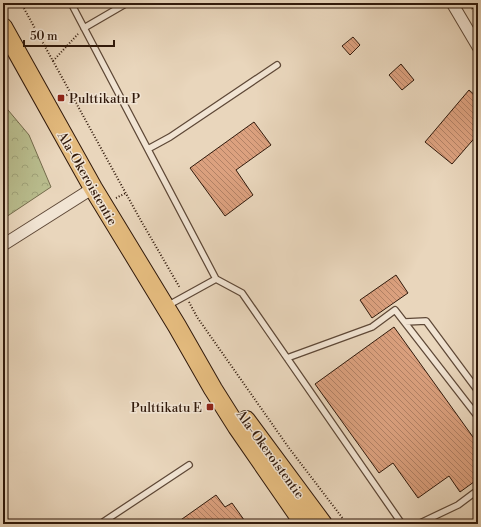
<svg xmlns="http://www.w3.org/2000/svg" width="481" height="527" font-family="'Libre Bodoni',serif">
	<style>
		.forest { fill: url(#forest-crowns); stroke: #746b4c }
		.building { fill: url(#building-back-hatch); stroke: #30190b }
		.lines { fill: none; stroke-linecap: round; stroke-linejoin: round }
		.lane-casing { stroke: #5e4837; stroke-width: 8 }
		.street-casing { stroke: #5e4837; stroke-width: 13 }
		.primary-casing { stroke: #30190b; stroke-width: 20 }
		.path { stroke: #30190b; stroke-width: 2; stroke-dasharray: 1 2; stroke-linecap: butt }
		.lane { stroke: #f1e4d3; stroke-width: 5.5 }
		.street { stroke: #f1e4d3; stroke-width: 11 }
		.primary { stroke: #e4bb7e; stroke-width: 18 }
		.poi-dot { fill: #8f2418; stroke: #f1e4d3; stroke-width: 1.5 }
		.labels { text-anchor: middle; stroke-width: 3; stroke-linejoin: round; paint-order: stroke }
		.poi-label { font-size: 13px; fill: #30190b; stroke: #f1e4d3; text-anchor: start }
		.street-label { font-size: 13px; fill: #30190b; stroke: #f1e4d3 }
	</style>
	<defs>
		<pattern id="forest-crowns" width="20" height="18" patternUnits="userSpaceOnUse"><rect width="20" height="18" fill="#b9bd8e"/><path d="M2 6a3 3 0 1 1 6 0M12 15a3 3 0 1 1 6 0" fill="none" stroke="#9fa279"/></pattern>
		<pattern id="building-back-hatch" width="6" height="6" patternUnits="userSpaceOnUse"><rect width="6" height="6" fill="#dca17f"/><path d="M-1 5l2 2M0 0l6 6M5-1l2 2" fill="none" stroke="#b38266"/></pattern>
	</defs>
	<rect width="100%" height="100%" fill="#e9d6bc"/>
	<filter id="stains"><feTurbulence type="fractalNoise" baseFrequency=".005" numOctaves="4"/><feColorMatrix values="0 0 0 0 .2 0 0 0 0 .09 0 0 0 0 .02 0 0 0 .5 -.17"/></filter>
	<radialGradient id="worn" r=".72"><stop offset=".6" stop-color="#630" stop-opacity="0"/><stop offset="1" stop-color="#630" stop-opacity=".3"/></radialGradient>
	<path class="forest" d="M3 104 29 135 51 187 3 219Z"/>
	<path class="building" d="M353 37 360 45 350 55 342 46Z
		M401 64 414 80 402 90 389 75Z
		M469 90 478 98V134L452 164 425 142Z
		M254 122 271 145 236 170 253 195 225 216 190 168Z
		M396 275 408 293 372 318 360 300Z
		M394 327 478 444V479L460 492 449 476 418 498 393 463 379 473 315 384Z
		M216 495 225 507 232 503 247 524H175Z"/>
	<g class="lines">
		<g class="lane-casing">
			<path id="lane" d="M71 3 216 279 167 306
				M84 28 127 3
				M148 149 170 137 277 65
				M216 279 242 293 402 524
				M405 322 426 321 478 391
				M287 358 372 327 395 310 478 417
				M100 524 189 465
				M418 524 458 505 478 490"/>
		</g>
		<g class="street-casing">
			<path id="street" d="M452 3 478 47
				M3 245 93 188"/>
		</g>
		<g class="primary-casing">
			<path id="primary" d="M3 27 93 188 177 326 213 389 237 427 304 524
				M246 420 323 524"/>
		</g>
		<path class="path" d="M21 3 140 219 180 288
			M469 3 478 18
			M53 61 78 34
			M61 98 71 93
			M116 198 126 193
			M189 302 197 317 289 448 347 524"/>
		<use href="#lane" class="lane"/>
		<use href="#street" class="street"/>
		<use href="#primary" class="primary"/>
	</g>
	<g class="poi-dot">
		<rect x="57" y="94" width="8" height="8" rx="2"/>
		<rect x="206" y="403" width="8" height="8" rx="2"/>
	</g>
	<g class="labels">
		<g class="poi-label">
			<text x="69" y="103">Pulttikatu P</text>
			<text x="202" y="412" text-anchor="end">Pulttikatu E</text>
		</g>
		<g class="street-label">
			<text transform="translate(88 178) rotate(60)" y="5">Ala-Okeroistentie</text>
			<text transform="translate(271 454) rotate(54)" y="5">Ala-Okeroistentie</text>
		</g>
	</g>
	<rect width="481" height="527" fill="none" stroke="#e9d6bc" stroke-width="16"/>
	<rect x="4" y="4" width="473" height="519" fill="none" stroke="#30190b" stroke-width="2"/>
	<rect x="8" y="8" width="465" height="511" fill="none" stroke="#30190b"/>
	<path d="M24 40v6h90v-6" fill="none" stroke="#30190b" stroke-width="2"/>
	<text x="30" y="40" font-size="12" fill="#30190b" stroke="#f1e4d3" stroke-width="3" paint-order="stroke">50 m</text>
	<rect width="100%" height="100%" filter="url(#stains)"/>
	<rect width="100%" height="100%" fill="url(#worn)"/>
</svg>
